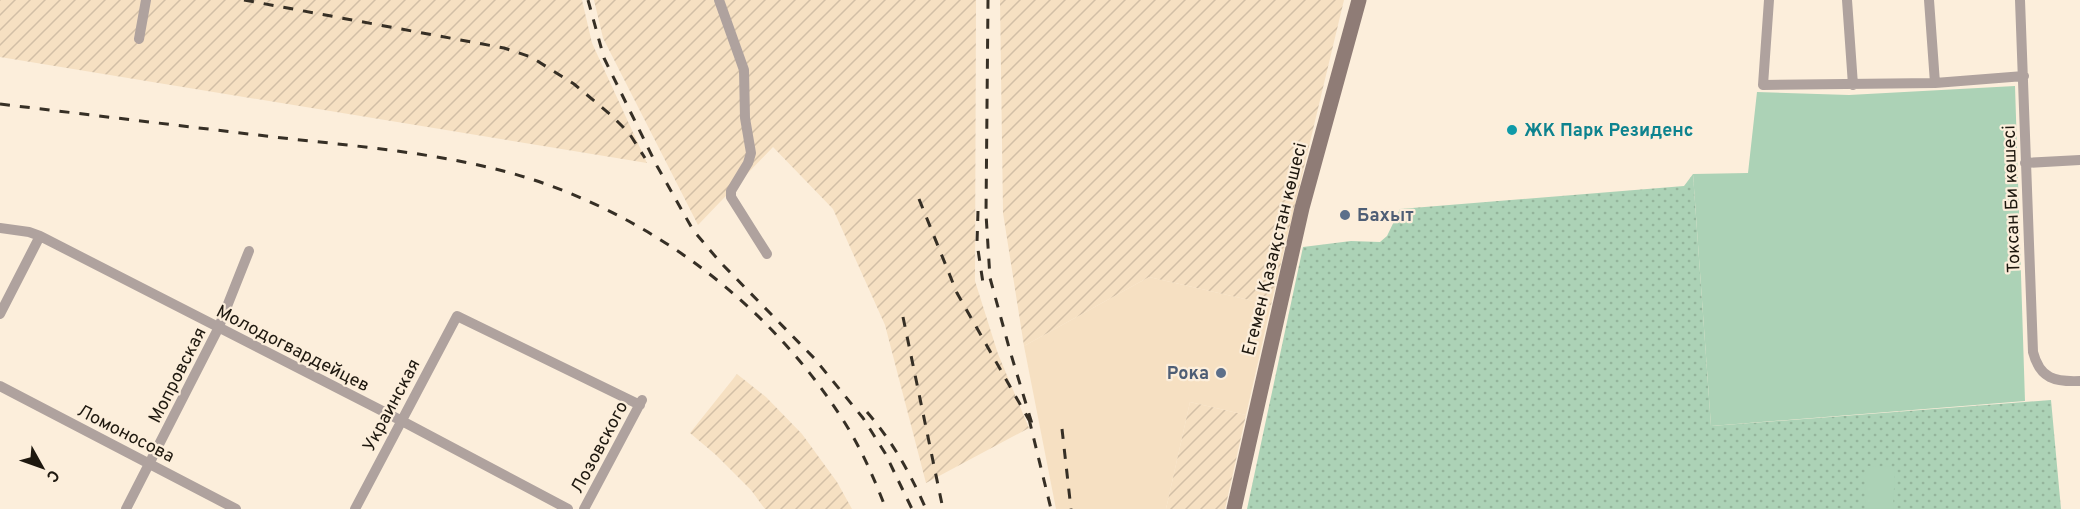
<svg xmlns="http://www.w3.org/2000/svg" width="2080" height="509" font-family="Overpass,sans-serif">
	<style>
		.built { fill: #f6e0c2 }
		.industrial { fill: url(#industrial-furrows) }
		.green { fill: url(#green-dots) }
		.pitch { fill: #acd2b6 }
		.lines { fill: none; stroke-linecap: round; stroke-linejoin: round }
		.street { stroke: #afa29e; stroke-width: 10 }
		.secondary { stroke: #8f7c76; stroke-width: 15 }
		.rail { stroke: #362f25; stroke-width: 3; stroke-dasharray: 10 10; stroke-linecap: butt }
		.culture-dot { fill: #0f9aa8; stroke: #fceedb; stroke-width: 2 }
		.service-dot { fill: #5c6f8a; stroke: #fceedb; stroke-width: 2 }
		.labels { text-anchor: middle; stroke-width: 4.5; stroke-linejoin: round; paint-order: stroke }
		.culture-label { font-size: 18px; font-weight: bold; fill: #0d838f; stroke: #fceedb; text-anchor: start }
		.street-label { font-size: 18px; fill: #1e180f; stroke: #fceedb }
		.service-label { font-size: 18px; font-weight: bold; fill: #4e5e75; stroke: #fceedb; text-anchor: start }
	</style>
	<defs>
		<pattern id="industrial-furrows" width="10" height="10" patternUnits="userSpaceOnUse" patternTransform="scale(1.5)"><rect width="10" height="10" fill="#f6e0c2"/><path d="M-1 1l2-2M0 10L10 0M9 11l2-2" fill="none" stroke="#d2bfa6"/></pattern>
		<pattern id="green-dots" width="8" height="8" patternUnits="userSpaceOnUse" patternTransform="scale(1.5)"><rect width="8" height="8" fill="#acd2b6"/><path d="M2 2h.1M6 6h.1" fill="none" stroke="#94b49b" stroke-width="1.8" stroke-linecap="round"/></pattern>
	</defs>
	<rect width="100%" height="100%" fill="#fceedb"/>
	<path class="built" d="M1149 277 1271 305 1246 415 1190 402 1166 509H1056L1024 346Z"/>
	<path class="industrial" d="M0 0H582L592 43 647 163 0 57Z
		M594 0H976L975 281 998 354 1029 428 926 483 885 325 833 209 773 147 698 225 603 38Z
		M1000 0H1344L1271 305 1149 277 1024 346 1003 213Z
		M737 374 766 397 802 434 837 482 852 509H765L751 490 716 455 690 433Z
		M1190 402 1246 415 1225 509H1166Z"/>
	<path class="green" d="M1693 174 1711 426 2051 400 2061 509H1247L1303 247 1351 241 1380 242 1387 236 1400 209 1684 186Z"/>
	<path class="pitch" d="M2015 86 2025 401 1711 426 1693 174 1748 173 1757 92 1849 95Z
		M1866 466 1895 467 1893 509H1865Z"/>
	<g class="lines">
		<path class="street" d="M719 0 744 70 745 118 751 153 748 163 731 191V197L767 254
			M1769 0 1763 85 1935 83 2024 76
			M1847 0 1853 85
			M1929 0 1935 83
			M2020 0 2033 352C2040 379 2055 382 2080 381
			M139 39 146 0
			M2025 163 2080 160
			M0 228 29 232 40 236 402 421 568 509
			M0 314 40 236
			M0 386 236 509
			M126 509 218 329 249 251
			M355 509 457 316 640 405
			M584 509 642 400"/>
		<path class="secondary" d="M1234 509 1302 208 1359 0"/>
		<path class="rail" d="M244 0 504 48 531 57 574 84 611 115 629 133 645 158
			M588 0 604 58 657 166 693 230 720 262 814 358 863 418 885 453 912 509
			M0 104C91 115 183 126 274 137 353 146 434 152 511 173 646 211 768 302 843 420 861 448 874 478 886 509
			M919 199 957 293 1033 427 1010 351 990 278 986 214 988 0
			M978 211 977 243 983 283
			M903 317 943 509
			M867 412C893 442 910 473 926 509
			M1029 419 1051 509
			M1062 429 1071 509"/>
	</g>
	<circle class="culture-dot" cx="1512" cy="130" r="6"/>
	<g class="service-dot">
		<circle cx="1345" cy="215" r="6"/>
		<circle cx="1221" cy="373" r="6"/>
	</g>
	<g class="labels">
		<g class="culture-label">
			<text x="1524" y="136">ЖК Парк Резиденс</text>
		</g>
		<g class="street-label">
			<text transform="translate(2011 199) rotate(-92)" y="6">Токсан Би көшесі</text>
			<text transform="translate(1274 249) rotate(-76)" y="6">Егемен Қазақстан көшесі</text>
			<text transform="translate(293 348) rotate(27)" y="6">Молодогвардейцев</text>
			<text transform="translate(177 375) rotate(-63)" y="6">Мопровская</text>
			<text transform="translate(391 405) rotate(-62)" y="6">Украинская</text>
			<text transform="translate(126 433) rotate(27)" y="6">Ломоносова</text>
			<text transform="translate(599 447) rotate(-62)" y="6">Лозовского</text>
		</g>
		<g class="service-label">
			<text x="1357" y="221">Бахыт</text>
			<text x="1209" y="379" text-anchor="end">Рока</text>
		</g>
	</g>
	<g transform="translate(42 467) rotate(130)" stroke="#fceedb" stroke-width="4.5" paint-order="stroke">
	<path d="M0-4.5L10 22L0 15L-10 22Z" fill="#1e180f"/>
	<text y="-9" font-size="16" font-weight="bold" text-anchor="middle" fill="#1e180f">С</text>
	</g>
</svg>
